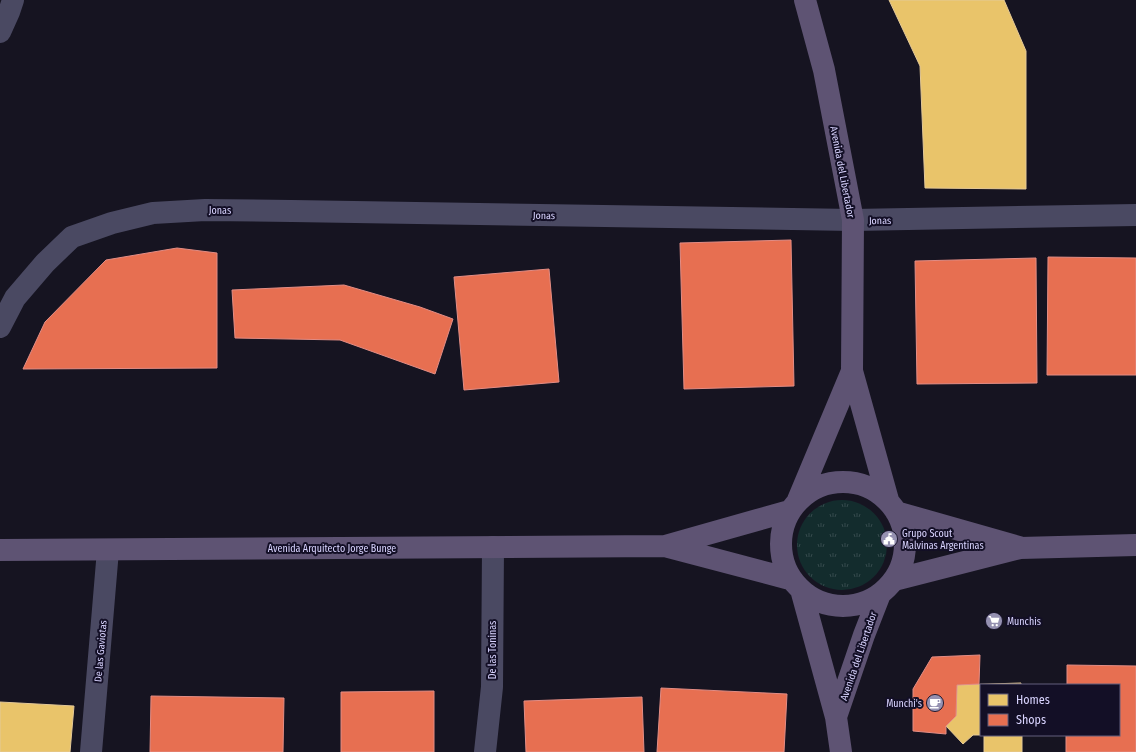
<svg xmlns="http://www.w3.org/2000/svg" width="1136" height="752" font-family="'Fira Sans Condensed',sans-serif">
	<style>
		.grass { fill: url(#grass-tufts) }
		.homes { fill: #e9c46a; stroke: #e4c997 }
		.shops { fill: #e76f51; stroke: #e38d85 }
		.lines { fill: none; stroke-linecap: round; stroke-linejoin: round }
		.minor { stroke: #4a4962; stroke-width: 22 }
		.major { stroke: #5e5373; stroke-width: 22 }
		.labels { text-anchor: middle; stroke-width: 4; stroke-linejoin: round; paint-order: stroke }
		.street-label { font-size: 10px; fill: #d9d4ff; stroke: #130f26 }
		.poi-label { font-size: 10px; fill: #d9d4ff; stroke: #130f26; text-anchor: start }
	</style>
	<defs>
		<pattern id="grass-tufts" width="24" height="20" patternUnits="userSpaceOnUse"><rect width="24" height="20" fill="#132c2d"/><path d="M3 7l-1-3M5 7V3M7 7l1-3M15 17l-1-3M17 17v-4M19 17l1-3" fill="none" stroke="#354a4c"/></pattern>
	</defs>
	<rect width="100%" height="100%" fill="#161421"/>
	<path class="grass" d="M797 545a45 45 0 1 1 90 0a45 45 0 1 1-90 0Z"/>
	<path class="homes" d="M889 0H1004L1026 51V189L925 188 920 66Z
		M1021 683V685H981V735H973L963 744 946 726 956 716 957 685Z
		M0 702 74 706 70 752H0Z
		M984 735H1022V752H984Z"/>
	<path class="shops" d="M791 240 794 386 684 389 680 243Z
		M177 248 217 253V368L23 369 45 322 106 260Z
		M1048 257 1136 258V375H1047Z
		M1036 258 1037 383 917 384 915 261Z
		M549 269 559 382 464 390 454 277Z
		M344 285 420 307 453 319 435 374 340 340 235 338 232 290Z
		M980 655 979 684 957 685 956 716 946 726V734L913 731V689L932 657Z
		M1067 665 1136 666V752H1066V735H1119V685H1067Z
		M661 688 787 694 784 752H657Z
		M434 691V752H341V692Z
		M151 696 284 698 283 752H150Z
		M642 697 644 752H526L524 701Z"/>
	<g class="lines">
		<path class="minor" d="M0 32 9 12 13 0
			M0 327 15 298 45 263 72 237 112 223 153 213 205 210 292 211 853 220 1136 215
			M91 752 108 550
			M485 752 492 687 493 547"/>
		<path class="major" d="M805 0 824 70 853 220 852 371 888 500
			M781 544a62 62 0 1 1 124 0a62 62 0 1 1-124 0Z
			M798 500 852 371
			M896 512 1019 547
			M665 546 790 579
			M0 550 665 546 789 511
			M894 580 1020 548 1136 545
			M802 593 836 717 841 752
			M836 717 864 635 880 594"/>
	</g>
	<defs>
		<g id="civic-disc" transform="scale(0.9)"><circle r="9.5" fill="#9591b1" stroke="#130f26"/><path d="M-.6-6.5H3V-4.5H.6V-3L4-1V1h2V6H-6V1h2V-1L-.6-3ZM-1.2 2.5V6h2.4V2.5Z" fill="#fff"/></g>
		<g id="supermarket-disc" transform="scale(0.9)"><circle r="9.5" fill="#9591b1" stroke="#130f26"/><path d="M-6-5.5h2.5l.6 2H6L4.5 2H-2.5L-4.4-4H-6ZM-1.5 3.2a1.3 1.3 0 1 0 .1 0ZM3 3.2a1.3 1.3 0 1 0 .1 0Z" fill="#fff"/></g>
		<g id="cafe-disc" transform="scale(0.9)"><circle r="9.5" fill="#9591b1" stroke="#130f26"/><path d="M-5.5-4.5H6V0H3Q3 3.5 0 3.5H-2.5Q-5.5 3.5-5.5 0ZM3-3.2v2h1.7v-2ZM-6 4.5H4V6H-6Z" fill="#fff"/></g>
	</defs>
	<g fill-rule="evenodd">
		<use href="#civic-disc" x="889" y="539"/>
		<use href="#supermarket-disc" x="994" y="621"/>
		<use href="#cafe-disc" x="935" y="703"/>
	</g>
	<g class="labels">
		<g class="street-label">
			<text transform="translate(843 172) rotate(79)" y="4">Avenida del Libertador</text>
			<text x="220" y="214">Jonas</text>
			<text transform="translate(544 215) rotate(1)" y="4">Jonas</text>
			<text transform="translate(880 220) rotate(-1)" y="4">Jonas</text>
			<text x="332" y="552">Avenida Arquitecto Jorge Bunge</text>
			<text transform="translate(492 650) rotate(-90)" y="4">De las Toninas</text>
			<text transform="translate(100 651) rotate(-85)" y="4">De las Gaviotas</text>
			<text transform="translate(858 656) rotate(-71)" y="4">Avenida del Libertador</text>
		</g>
		<g class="poi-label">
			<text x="902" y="537">Grupo Scout<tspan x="902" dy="12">Malvinas Argentinas</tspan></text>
			<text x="1007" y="625">Munchis</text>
			<text x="922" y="707" text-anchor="end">Munchi's</text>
		</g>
	</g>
	<rect x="980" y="684" width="140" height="52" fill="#130f26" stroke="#625e7d"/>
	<rect x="988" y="694" width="20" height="12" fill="#e9c46a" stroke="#625e7d"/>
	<text x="1016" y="704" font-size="12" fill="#d9d4ff">Homes</text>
	<rect x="988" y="714" width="20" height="12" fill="#e76f51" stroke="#625e7d"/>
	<text x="1016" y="724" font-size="12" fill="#d9d4ff">Shops</text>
</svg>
